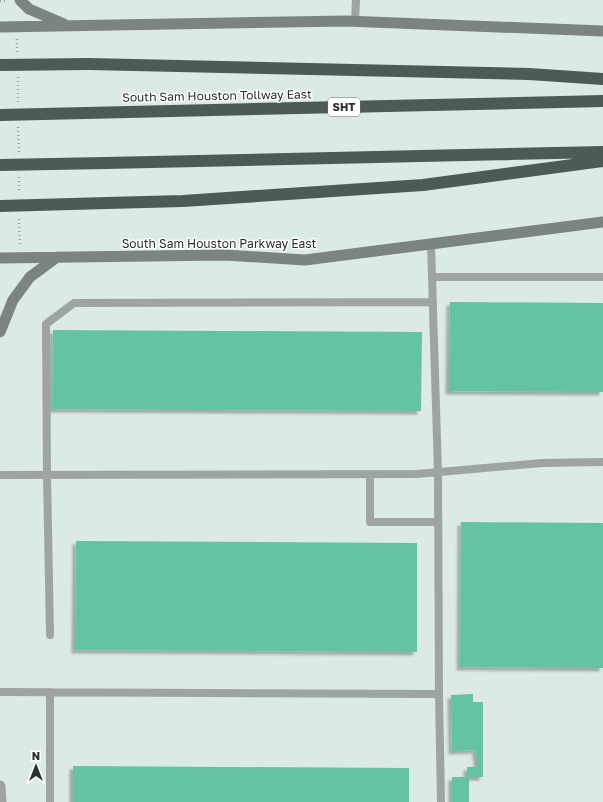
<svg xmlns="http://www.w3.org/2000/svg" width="603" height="802" font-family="'Golos Text',sans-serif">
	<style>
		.building { fill: #63c3a2; filter: url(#shadow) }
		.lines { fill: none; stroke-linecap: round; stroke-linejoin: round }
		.path { stroke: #9ba6a1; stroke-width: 2.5; stroke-dasharray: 1 3; stroke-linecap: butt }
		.service { stroke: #9ea4a1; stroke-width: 8 }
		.tertiary { stroke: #9ea4a1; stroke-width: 11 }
		.secondary { stroke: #7b8480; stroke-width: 11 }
		.motorway { stroke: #4d5a55; stroke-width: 12 }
		.motorway-bridge { stroke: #4d5a55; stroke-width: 12 }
		.labels { text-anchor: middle; stroke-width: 3; stroke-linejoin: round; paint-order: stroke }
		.shield { fill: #fff; stroke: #696d6b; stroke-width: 1 }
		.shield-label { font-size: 11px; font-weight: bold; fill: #292f2c }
		.street-label { font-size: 12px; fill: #292f2c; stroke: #fff }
	</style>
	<defs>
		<filter id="shadow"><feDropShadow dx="-3.5" dy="3.5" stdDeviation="1" flood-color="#0004"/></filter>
	</defs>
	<rect width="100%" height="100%" fill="#dbeae4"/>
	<path class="building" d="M450 302 603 303V392L449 391Z
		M53 330 422 332 421 411 52 409Z
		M461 522 603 523V668L460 667Z
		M76 541 417 543V652L75 650Z
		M473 694V702H483V777H469V802H452V777H467V767H477V757H476V750L452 751 451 695Z
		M73 766 409 768V802H73Z"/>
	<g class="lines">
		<path class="path" d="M0 1H7
			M17 39V52
			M18 77V102
			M18 127 19 152
			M19 177V192
			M19 219 20 246"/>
		<path class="service" d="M355 21 356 0
			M431 244 432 277H603
			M370 474V522H438
			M0 475 417 474 542 463 603 462
			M50 635 47 475 46 324 74 303 433 302
			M0 692 439 694 438 472 432 277
			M50 692V802
			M439 694 441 802"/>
		<path class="tertiary" d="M0 786 1 802"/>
		<path class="secondary" d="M20 0 29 9 64 24
			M0 27 346 21 603 31
			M0 258 225 255 305 260 603 222
			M0 332 13 300 30 277 57 257"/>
		<path class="motorway" d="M89 64 529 74 603 79
			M86 113 603 101
			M105 163 603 152
			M107 203 183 201 423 185 603 161"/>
		<path class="motorway-bridge" d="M0 65 89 64
			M0 115 86 113
			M0 165 105 163
			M0 206 107 203"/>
	</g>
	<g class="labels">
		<rect class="shield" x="328" y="98" width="32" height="18" rx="3"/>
		<g class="shield-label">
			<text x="344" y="111">SHT</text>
		</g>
		<g class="street-label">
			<text transform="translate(217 96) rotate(-1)" y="4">South Sam Houston Tollway East</text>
			<text x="219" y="248">South Sam Houston Parkway East</text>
		</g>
	</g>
	<g transform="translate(36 766)" stroke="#ffffff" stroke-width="3" paint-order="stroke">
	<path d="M0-3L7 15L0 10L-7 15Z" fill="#292f2c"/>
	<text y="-6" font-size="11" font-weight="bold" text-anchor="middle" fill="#292f2c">N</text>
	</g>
</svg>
